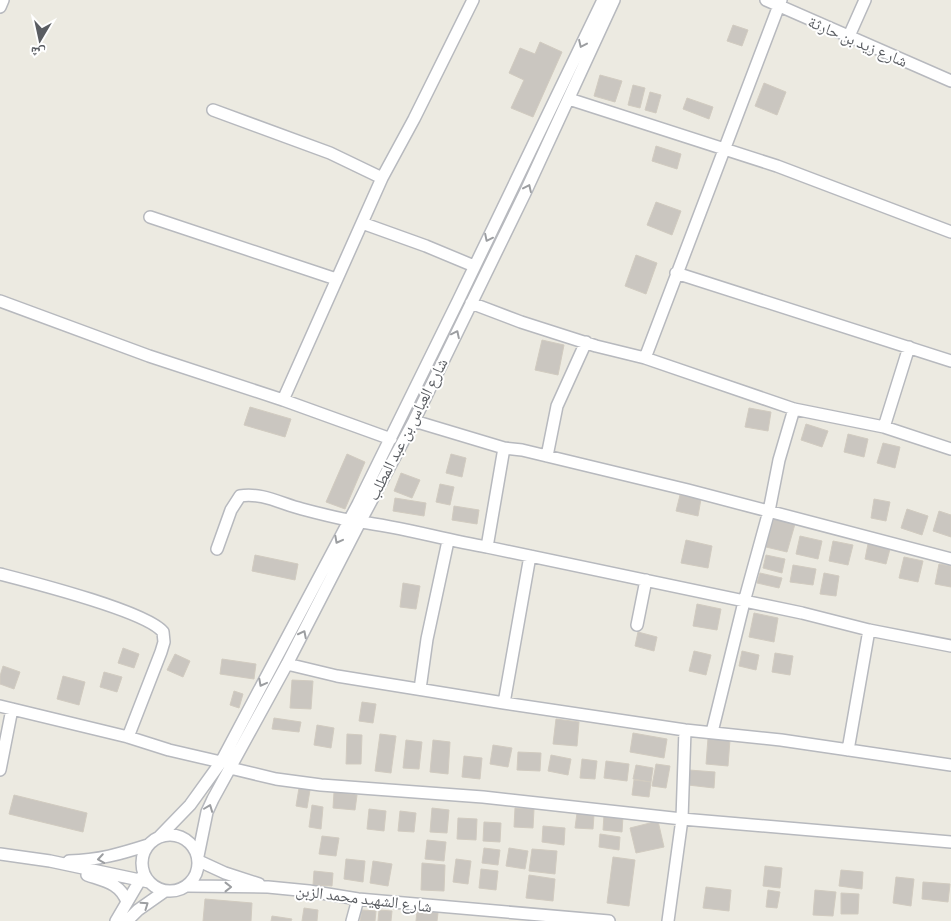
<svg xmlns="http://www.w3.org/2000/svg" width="951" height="921" font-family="Barlow,'Noto Naskh Arabic',sans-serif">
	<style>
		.building { fill: #cac6c0; stroke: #d1cbc0 }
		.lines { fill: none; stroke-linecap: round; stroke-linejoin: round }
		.minor-casing { stroke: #b7b9be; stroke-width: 14 }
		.minor { stroke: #fff; stroke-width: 11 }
		.oneway { stroke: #9c9ea1 }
		.labels { text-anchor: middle; stroke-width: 4; stroke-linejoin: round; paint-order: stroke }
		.street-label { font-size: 16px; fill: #5a5d62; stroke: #fff }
	</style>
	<rect width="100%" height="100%" fill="#eceae1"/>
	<path class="building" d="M733 25 748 30 742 46 727 41Z
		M540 42 562 52 533 117 511 108 524 80 509 73 520 48 535 54Z
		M600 75 622 81 615 102 594 96Z
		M764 83 786 92 777 115 755 106Z
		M633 85 645 88 640 108 628 105Z
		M650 92 661 95 656 113 645 110Z
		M687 98 713 107 709 119 683 109Z
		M656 146 681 154 677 169 652 161Z
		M656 202 681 211 672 235 647 225Z
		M636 255 657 263 646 294 625 286Z
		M542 340 564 345 558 375 535 370Z
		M250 407 291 419 285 437 244 425Z
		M749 408 771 412 768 431 745 427Z
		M806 424 828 431 822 447 801 440Z
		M848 434 868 439 864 457 844 452Z
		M883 443 900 447 895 468 877 463Z
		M347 454 365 462 345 509 326 502Z
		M451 454 466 458 462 477 446 473Z
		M401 473 420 480 412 498 394 491Z
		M440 484 454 487 450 505 436 502Z
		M680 495 701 499 698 516 676 511Z
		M395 498 426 503 424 516 393 511Z
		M874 499 890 502 886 521 871 518Z
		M454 506 479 510 477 524 452 520Z
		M907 509 928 516 922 535 901 528Z
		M939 511 951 515V537L933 531Z
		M774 518 795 524 787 552 766 547Z
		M800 536 822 541 818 559 796 554Z
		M686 540 712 546 708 568 681 563Z
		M833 541 853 545 848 565 829 561Z
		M868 544 890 549 886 564 865 559Z
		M255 555 298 564 295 580 252 571Z
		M766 555 785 559 782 573 763 568Z
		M904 557 923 561 918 582 899 578Z
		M939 564 951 566V587L935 584Z
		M793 565 816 569 813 585 790 582Z
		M760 573 782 578 779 588 757 583Z
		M824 573 839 576 836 596 820 594Z
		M403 583 420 586 416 609 400 607Z
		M697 604 721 609 717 630 693 626Z
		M754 613 778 618 774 642 749 637Z
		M638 632 657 637 654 651 635 646Z
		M123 648 139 654 134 668 118 663Z
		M694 651 711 655 706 675 689 671Z
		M742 651 759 655 756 670 739 666Z
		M775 653 793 656 790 675 772 672Z
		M175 654 190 661 183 677 167 670Z
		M222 659 256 664 254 679 220 674Z
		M3 666 20 672 14 689 0 684V676Z
		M104 672 122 677 117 692 100 687Z
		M63 676 85 682 79 705 57 699Z
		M292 680 313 681 311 709 290 708Z
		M234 691 243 694 239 708 230 705Z
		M362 702 376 704 373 723 359 721Z
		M274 718 301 722 299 732 272 729Z
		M556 719 579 722 577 746 553 744Z
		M317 725 334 728 331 748 314 745Z
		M633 733 667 739 664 758 630 752Z
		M347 734 362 735 361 764H346Z
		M380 734 396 736 391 773 375 771Z
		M708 738 730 740 728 766 706 764Z
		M406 740 422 742 419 769 403 768Z
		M433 740 450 742 448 774 430 772Z
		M493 745 512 748 508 767 490 764Z
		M518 752 541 753 540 771 517 770Z
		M551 755 571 759 568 775 548 771Z
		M464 756 482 758 480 779 462 777Z
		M582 759 597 761 595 779 580 778Z
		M606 761 629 764 627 781 604 778Z
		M656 764 670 766 666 788 652 786Z
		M636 765 653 768 651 782 633 779Z
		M689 770 715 772 714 788 688 785Z
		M634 780 651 782 649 797 632 795Z
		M299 788 310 790 307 808 296 806Z
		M334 792 357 795 355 810 333 808Z
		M14 795 87 813 83 832 9 814Z
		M312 805 323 807 321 829 309 827Z
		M432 808 449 810 447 833 430 832Z
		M515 808 534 809 533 828 514 827Z
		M369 809 386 811 384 831 367 829Z
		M400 811 416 813 414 832 398 831Z
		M577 813 594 815 593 829 575 828Z
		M604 815 623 816 622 832 603 830Z
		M458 818 477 819 476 840 457 839Z
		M658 821 664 847 636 853 630 828Z
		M484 822 501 823 500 842 483 841Z
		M543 826 565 828 564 845 542 842Z
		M600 834 620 837 619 850 599 847Z
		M322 836 339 838 336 856 319 854Z
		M427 840 446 842 444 861 425 859Z
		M484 848 500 850 498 865 482 863Z
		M509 848 528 851 525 869 506 866Z
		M532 849 557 851 555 874 529 871Z
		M613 857 635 860 629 906 607 903Z
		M346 859 365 861 363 882 344 879Z
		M456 859 471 861 468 884 453 882Z
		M373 861 392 864 388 886 370 883Z
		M422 863 445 865 444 891 421 890Z
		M765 866 782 868 780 888 763 886Z
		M481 869 498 871 496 890 479 888Z
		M841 870 863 872 862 889 839 886Z
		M314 871 333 873 332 886 313 885Z
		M529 875 555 879 553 901 526 898Z
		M896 877 914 879 911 906 893 903Z
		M923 882 950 884 948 902 922 899Z
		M706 887 731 890 729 911 703 908Z
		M768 890 780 892 777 908 766 907Z
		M815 890 836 892 833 916 813 915Z
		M841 893 859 894 858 914H841Z
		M205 899 252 903 251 921H203Z
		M304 908 318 910 317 921H302Z
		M362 910 376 911 375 921H360Z
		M379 910 392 911 391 921H378Z
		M417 911 438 913 437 921H416Z
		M272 916 292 919 291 921H271Z"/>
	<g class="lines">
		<g class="minor-casing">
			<path id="minor" d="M766 0 951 81
				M0 7 3 0
				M849 36 865 0
				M569 99 777 166 951 232
				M213 110 330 153 382 178
				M150 217 336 279
				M362 223 426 246 474 266
				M676 273 951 361
				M0 301 149 356 283 400 391 439
				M471 303 521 322 596 346 645 358 794 409 884 427 951 449
				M645 358 781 0
				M283 400 382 178 414 119 473 0
				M414 421 504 448 522 450 688 490 951 559
				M884 427 909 347
				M547 456 557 406 586 342
				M360 522C403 527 444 540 487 547L802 613 869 630 951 646
				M487 547 504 448
				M217 549 231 510 240 496C261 492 282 504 302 509 317 513 333 517 348 520
				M0 574C31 582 146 611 163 632L164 642 161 652 128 737
				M637 625 646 580
				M287 664 337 676 504 703 685 730 781 740 951 765
				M420 689 427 639 448 541
				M504 703 530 556
				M0 706 128 737 169 750 221 762
				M712 732 744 602 769 511 779 460 794 409
				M848 750 869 630
				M230 768 276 779 321 785 483 797 682 819 951 842
				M0 770 12 709
				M142 863a28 28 0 1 1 56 0a28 28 0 1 1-56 0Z
				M159 837 190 805 221 762 358 504 458 301 603 0
				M0 854 50 861 149 882
				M198 856 207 812 213 799 287 664 360 522 414 421 525 193 614 0
				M69 861C99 860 120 854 148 845
				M199 861 225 873 259 884
				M87 875C104 881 120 883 127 902
				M188 886 268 887 309 891 358 899 609 921
				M116 921 143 875
				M127 921 138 910 165 891
				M352 921 358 899
				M668 921 682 819 685 730"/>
		</g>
		<use href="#minor" class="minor"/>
	</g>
	<defs><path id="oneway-chevron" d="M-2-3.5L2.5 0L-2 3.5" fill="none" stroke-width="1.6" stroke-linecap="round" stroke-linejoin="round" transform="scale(1.25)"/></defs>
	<g class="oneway">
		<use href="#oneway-chevron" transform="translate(582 44) rotate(115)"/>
		<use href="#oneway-chevron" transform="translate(528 188) rotate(-65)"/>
		<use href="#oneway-chevron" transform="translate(488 238) rotate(116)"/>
		<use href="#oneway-chevron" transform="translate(456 334) rotate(-64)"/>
		<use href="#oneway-chevron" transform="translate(338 540) rotate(118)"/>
		<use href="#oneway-chevron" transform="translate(303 634) rotate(-63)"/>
		<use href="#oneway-chevron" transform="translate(262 683) rotate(118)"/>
		<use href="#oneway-chevron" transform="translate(209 808) rotate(-69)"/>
		<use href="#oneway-chevron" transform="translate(101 859) rotate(171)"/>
		<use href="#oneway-chevron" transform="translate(228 887)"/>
		<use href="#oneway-chevron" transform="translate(145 905) rotate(-35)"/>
	</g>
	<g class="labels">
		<g class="street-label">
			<text transform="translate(858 41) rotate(23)" y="6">شارع زيد بن حارثة</text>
			<text transform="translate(407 429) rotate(-63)" y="6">شارع العباس بن عبد المطلب</text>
			<text transform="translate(364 898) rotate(7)" y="6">شارع الشهيد محمد الزبن</text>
		</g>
	</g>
	<g transform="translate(40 40) rotate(189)" stroke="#ffffff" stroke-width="4" paint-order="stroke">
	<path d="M0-4L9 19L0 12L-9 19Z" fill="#5a5d62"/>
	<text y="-8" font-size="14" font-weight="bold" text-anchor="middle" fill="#5a5d62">ش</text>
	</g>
</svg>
